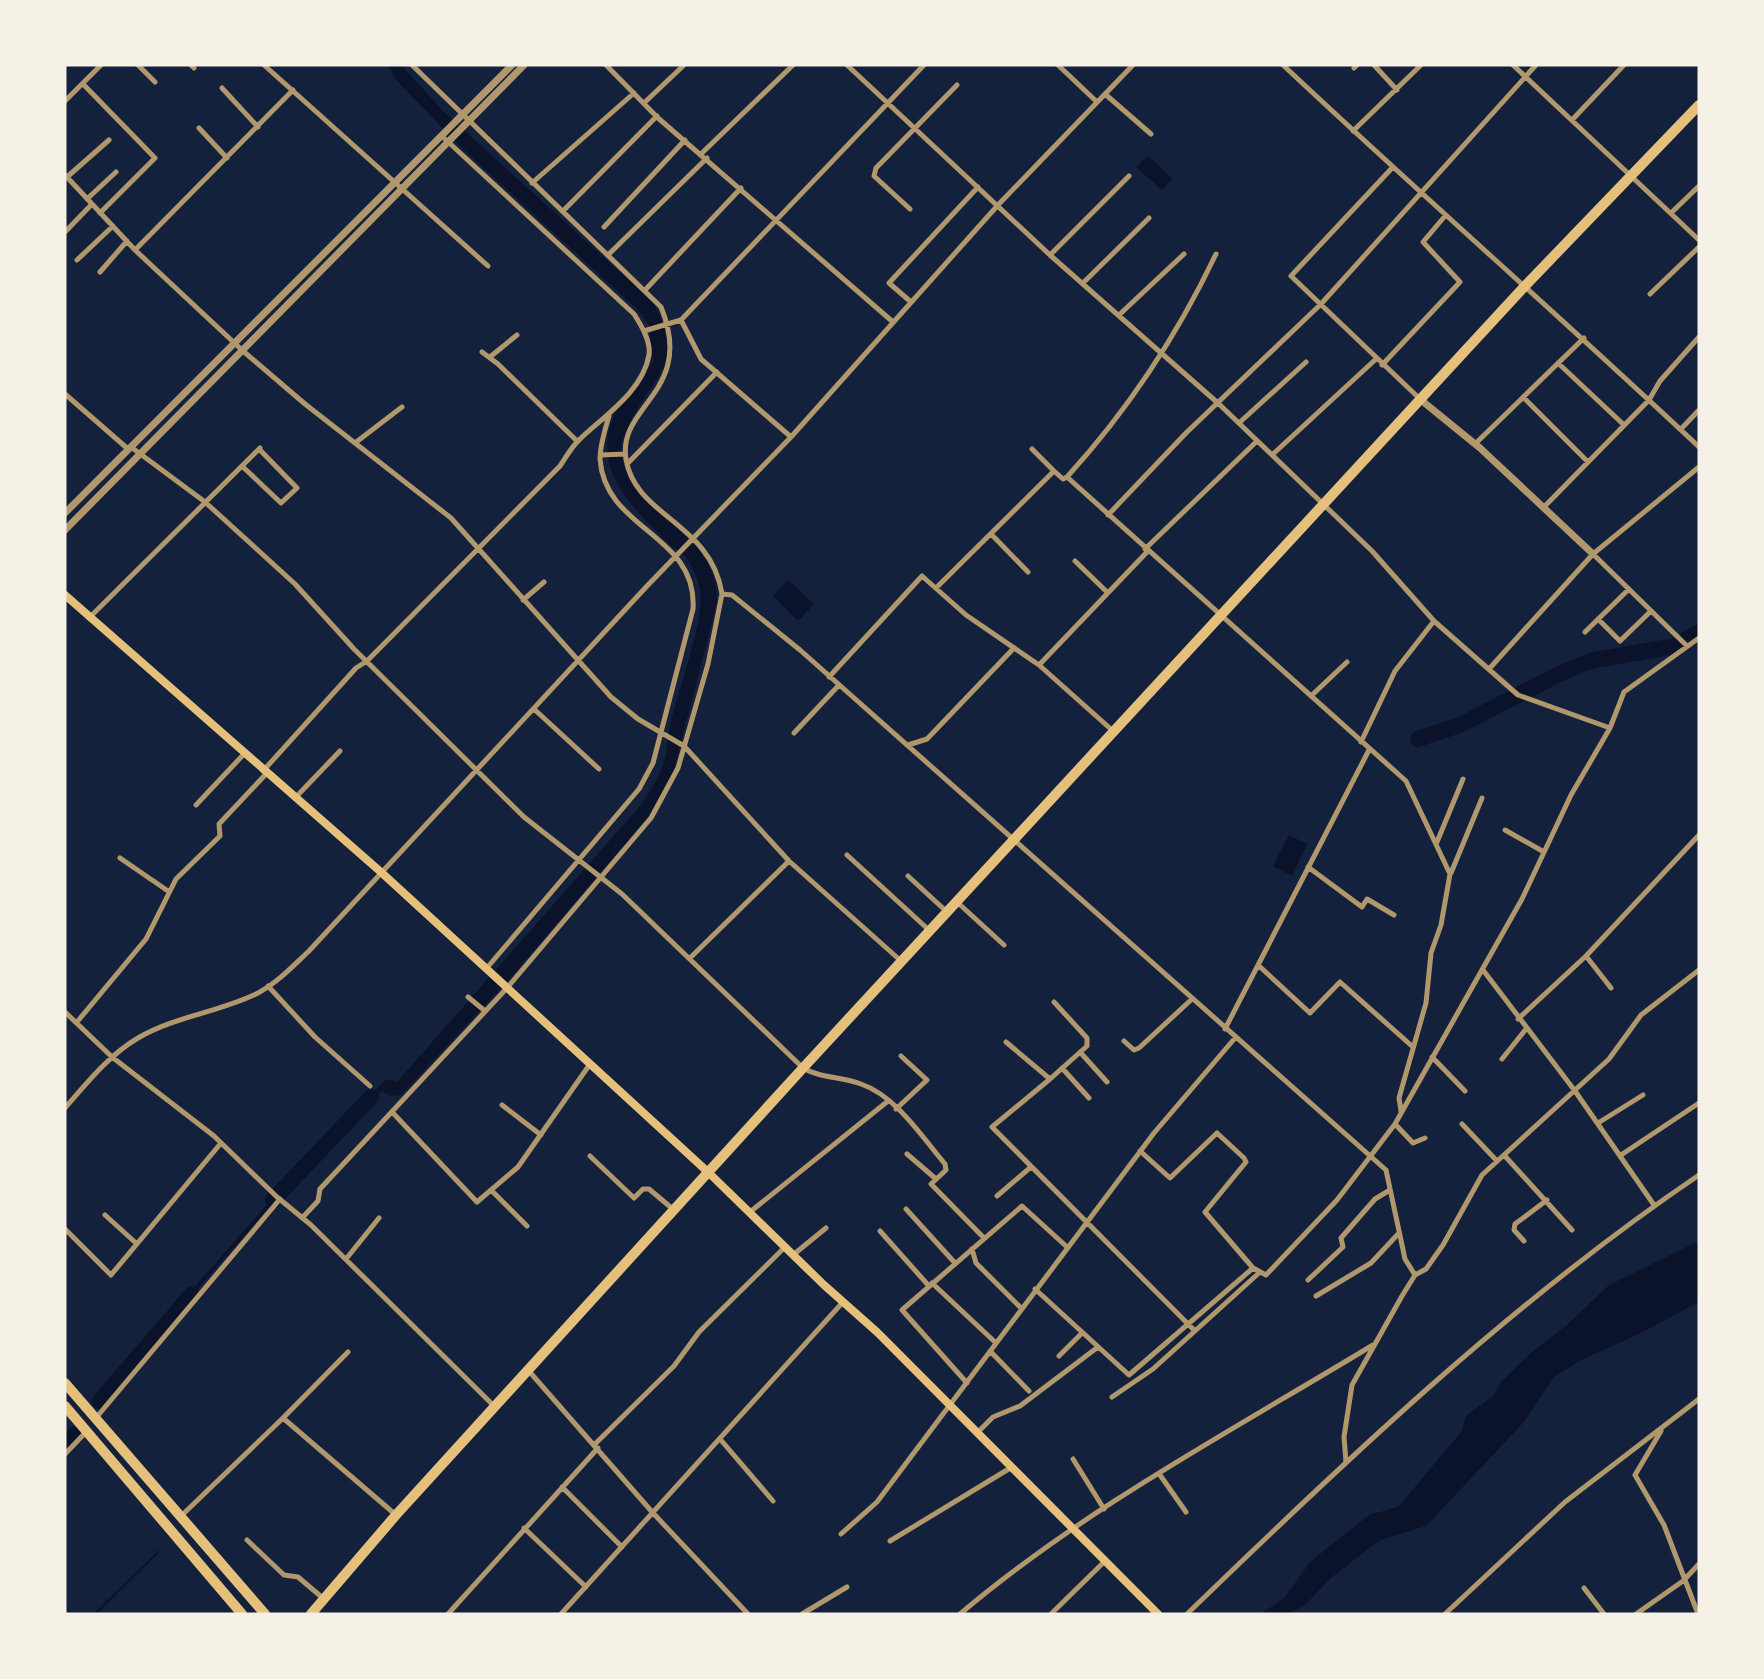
<svg xmlns="http://www.w3.org/2000/svg" width="1764" height="1679" font-family="'Source Sans 3',sans-serif">
	<style>
		.water { fill: #0b132b }
		.lines { fill: none; stroke-linecap: round; stroke-linejoin: round }
		.stream { stroke: #0b132b; stroke-width: 2.5 }
		.river { stroke: #0b132b; stroke-width: 16 }
		.minor { stroke: #b1986c; stroke-width: 5 }
		.tertiary { stroke: #b1986c; stroke-width: 7 }
		.secondary { stroke: #e5c07b; stroke-width: 8 }
		.trunk { stroke: #e5c07b; stroke-width: 10 }
	</style>
	<rect width="100%" height="100%" fill="#14213d"/>
	<path class="water" d="M388 65H401L444 112 653 302C687 366 652 375 628 427 624 435 620 444 621 452 631 521 719 529 717 602L674 770 652 812 512 976 401 1095 390 1096 382 1091 271 1205 107 1393 103 1391 264 1208 378 1087 387 1079 397 1082 641 805C647 795 655 784 660 773 667 758 667 742 670 726 678 690 701 630 701 596 700 580 688 552 672 547 636 511 588 470 615 414 625 395 642 380 653 361L649 325 638 310 463 149 396 80Z
		M1148 156 1173 179 1162 190 1136 167Z
		M788 580 814 604 798 621 773 596Z
		M1289 835 1307 844 1292 876 1273 866Z
		M1699 1241V1302L1637 1335 1581 1360 1553 1378 1523 1423 1426 1526 1380 1540 1331 1578 1304 1606 1286 1614H1261L1284 1598 1311 1561 1369 1515 1398 1507 1462 1431 1466 1416 1493 1396 1501 1382 1532 1352 1567 1325 1609 1285Z"/>
	<g class="lines">
		<path class="stream" d="M95 1614 158 1552"/>
		<path class="river" d="M1418 739 1460 725 1557 675 1590 661 1675 646 1699 632
			M273 1200 371 1097
			M100 1401 192 1294
			M65 1445 74 1435"/>
		<path class="minor" d="M138 65 155 82
			M191 65 194 68
			M264 65 488 266
			M412 65 661 307C696 392 617 405 626 459 635 517 711 522 722 594L732 595 800 650 1386 1170 1405 1259 1415 1275
			M606 65 658 118 893 322
			M847 65 1050 255 1219 404 1372 551 1434 621 1518 695 1610 728
			M1058 65 1097 102
			M1283 65C1420 194 1562 318 1699 447
			M1374 65 1397 90
			M1513 65 1699 240
			M1354 68 1357 65
			M83 84 155 158 100 213
			M222 88 258 127
			M1105 94 1151 134
			M65 101 101 65
			M644 103 683 66
			M1572 120 1624 65
			M199 128 227 158
			M1353 131 1421 65
			M701 154 793 65
			M1392 168 1291 276 1421 400
			M65 175 135 250 243 351 305 404 451 518 611 697 638 719 684 746 789 861 901 961
			M67 177 109 140
			M532 183 634 93
			M87 199 116 172
			M910 209 874 176 876 168 957 85
			M563 211 657 116
			M1671 213 1699 186
			M604 227 685 140
			M65 232 92 204
			M135 250 293 90
			M609 254 707 158
			M1050 255 1129 176
			M77 260 113 226
			M100 272 127 241
			M1083 283 1149 218
			M646 289 741 188
			M1650 294 1699 247
			M911 302 889 283 978 187
			M1119 315 1184 254
			M681 320 701 359 791 437
			M644 331 681 320 924 65
			M482 352 498 364 577 441
			M490 357 517 335
			M1558 363 1624 425
			M1382 365 1460 282 1423 242 1445 216
			M65 394 128 449
			M1523 397 1588 462
			M1239 423 1306 362
			M1681 429 1699 410
			M355 443 402 407
			M1475 444 1584 338
			M131 447 205 502 295 584 354 649 524 817 622 894 803 1068C822 1079 841 1076 861 1084 896 1096 922 1137 945 1164L946 1170 931 1184 984 1238
			M601 455 625 454
			M1272 455 1376 359
			M627 464 717 372
			M242 466 281 503 297 488 259 449
			M1054 471 1063 479 1067 477 1406 781 1450 874 1441 925 1431 953 1426 1003 1399 1098 1401 1111
			M1067 477C1128 410 1177 336 1216 254
			M1543 508 1649 400 1660 381 1699 337
			M1108 515 1186 433 1321 304 1536 65
			M991 534 1028 572
			M1145 549 1257 441
			M1593 554 1687 646
			M1075 561 1108 593
			M936 588 1054 471 1032 449
			M523 600 544 582
			M89 618 260 448
			M1598 619 1620 641 1651 611
			M1585 632 1629 589
			M1039 665 1148 551
			M1489 669 1593 554 1699 467
			M829 677 922 576 966 615 1039 665 1113 731
			M1311 696 1347 662
			M534 709 599 769
			M794 733 839 685
			M1361 742 1395 671 1434 621
			M908 745 927 739 1013 649
			M263 771 356 668 367 661 560 466C566 457 572 446 580 439 604 416 643 391 649 355 651 341 641 325 634 314L445 139
			M295 798 340 751
			M196 805 244 754
			M1505 830 1544 852
			M1437 842 1463 779
			M847 855 930 931
			M120 858 168 891
			M1308 867 1362 907 1367 899 1394 915
			M1451 873 1482 798
			M908 876 947 912
			M957 902 1004 945
			M1586 956 1611 988
			M690 958 789 861
			M1258 965 1310 1013 1340 982 1413 1047
			M486 969 639 789 653 763 693 609C698 534 605 531 600 459 600 445 605 429 609 416
			M1483 970 1575 1091 1654 1205
			M268 986 315 1037 370 1086
			M468 997 485 1011
			M65 1012 112 1057 214 1136 277 1197 311 1225 494 1406
			M1518 1019 1586 956 1699 835
			M77 1022 146 939 176 879 220 836 219 824 266 774
			M1225 1029 1369 750
			M1124 1041 1134 1050 1139 1048 1192 999
			M1006 1042 1050 1079 992 1127 1195 1331
			M1080 1052 1107 1082
			M1432 1057 1465 1091
			M1502 1059 1526 1029
			M1062 1068 1089 1098
			M1050 1079 1087 1046V1038L1054 1002
			M502 1105 541 1135
			M65 1108C87 1083 109 1055 138 1038 176 1016 220 1012 258 993 277 983 293 966 308 952L647 586 791 437 998 205 1133 65
			M896 1109 927 1080 901 1056
			M392 1112 477 1202 518 1167 590 1064
			M1598 1123 1643 1095
			M1395 1124 1413 1143 1425 1138
			M1462 1124 1497 1161
			M1140 1151 1170 1178 1217 1133 1244 1158 1246 1162 1205 1212 1253 1268
			M907 1154 936 1179
			M1504 1155 1572 1230
			M1621 1155 1699 1103
			M590 1156 634 1198 643 1189H649L674 1210
			M491 1190 527 1226
			M997 1196 1031 1167
			M906 1209 955 1263
			M750 1212 888 1101
			M105 1215 137 1244
			M302 1218 318 1201 320 1189 507 988 651 818 678 768 708 664 722 594
			M65 1229 111 1275 221 1143
			M880 1231 929 1286
			M1524 1241 1514 1230 1515 1224 1547 1200
			M972 1249 976 1263 1021 1308
			M793 1255 826 1228
			M346 1259 379 1218
			M1308 1280 1343 1247 1341 1238 1375 1199 1390 1190
			M932 1283 996 1343
			M1035 1289 1129 1375 1253 1268 1266 1275 1337 1200 1395 1124 1522 899 1571 795 1610 728 1624 692 1699 638
			M1316 1296 1371 1263 1399 1233
			M990 1351 1029 1391
			M348 1352 283 1418 396 1515
			M1059 1356 1082 1333
			M528 1370 653 1513 748 1614
			M967 1383 902 1310 1022 1206 1067 1247
			M1112 1397 1153 1369 1260 1272
			M95 1419 280 1199
			M1661 1431 1635 1475 1664 1525 1698 1614
			M977 1433 993 1417 1020 1406 1098 1347
			M720 1439 773 1501
			M595 1444 674 1366 699 1332 785 1247
			M65 1454 86 1432
			M1073 1459 1104 1509
			M1346 1462 1344 1437 1352 1385 1402 1296 1415 1275 1426 1269 1443 1245 1482 1175 1609 1059 1641 1015 1699 970
			M1160 1475 1186 1512
			M562 1487 622 1547
			M179 1518 283 1418
			M524 1528 586 1587
			M841 1534 877 1502 1154 1133 1235 1038
			M247 1540 284 1575 298 1577 324 1599
			M890 1541 1012 1467
			M1584 1588 1604 1614
			M448 1614 598 1448
			M561 1614 843 1302
			M802 1614 847 1587
			M960 1614C1085 1508 1233 1430 1373 1345
			M1051 1614 1106 1560
			M1187 1614C1348 1458 1513 1301 1699 1175
			M1445 1614 1565 1502 1699 1399
			M1636 1614 1683 1581 1699 1564"/>
		<path class="tertiary" d="M1421 400 1480 448 1593 554
			M65 513 512 65
			M65 530 524 65"/>
		<path class="secondary" d="M65 595 382 873 709 1173 824 1285 877 1332 1158 1614"/>
		<path class="trunk" d="M65 1383 265 1614
			M65 1406 242 1614
			M311 1614 396 1515 803 1068 1524 287 1699 105"/>
	</g>
	<rect width="1764" height="1679" fill="none" stroke="#f6f1e7" stroke-width="133"/>
</svg>
